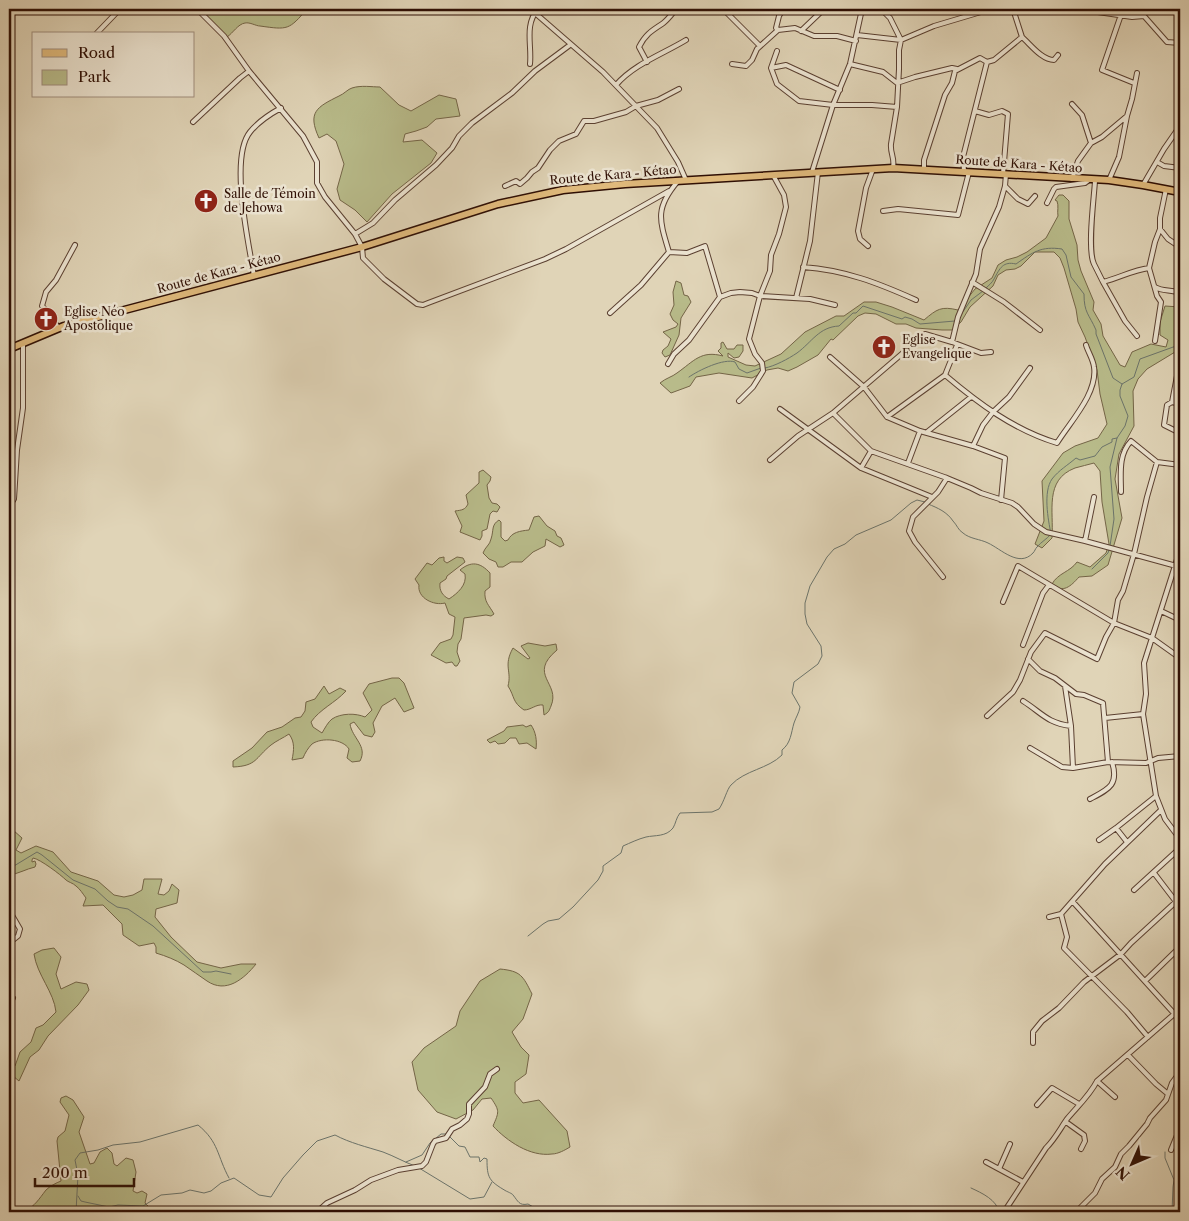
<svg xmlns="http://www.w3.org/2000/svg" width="1189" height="1221" font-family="'Libre Caslon Text',serif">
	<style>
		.green { fill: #b8bb8a; stroke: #746547 }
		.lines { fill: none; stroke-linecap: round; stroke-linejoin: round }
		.stream { stroke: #6c746b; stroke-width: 1 }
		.minor-casing { stroke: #5b4031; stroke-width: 6 }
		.primary-casing { stroke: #2f0f04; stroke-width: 9 }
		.minor { stroke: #ebe3d0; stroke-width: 4 }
		.primary { stroke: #e0ba7c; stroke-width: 6 }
		.labels { text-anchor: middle; stroke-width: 5; stroke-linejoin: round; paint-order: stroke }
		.street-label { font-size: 12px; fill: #2f0f04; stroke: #ebe3d0 }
		.poi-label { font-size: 12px; fill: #2f0f04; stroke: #ebe3d0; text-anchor: start }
	</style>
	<rect width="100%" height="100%" fill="#e0d4b7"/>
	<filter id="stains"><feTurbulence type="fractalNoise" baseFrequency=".004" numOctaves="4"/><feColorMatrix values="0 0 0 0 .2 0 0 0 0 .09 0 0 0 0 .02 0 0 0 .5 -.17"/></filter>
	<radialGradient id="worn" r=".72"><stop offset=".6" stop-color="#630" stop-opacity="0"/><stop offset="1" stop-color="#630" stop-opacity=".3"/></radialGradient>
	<path class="green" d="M200 9H307C289 30 288 30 260 26 256 26 250 22 245 23 238 24 233 33 227 37Z
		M380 87 399 105 411 111 439 95 456 99 460 116 436 119 427 127 416 131 405 134 403 142 422 140 437 153 431 163 392 194 367 222 355 210 340 200 337 189 344 164 336 141 327 134 319 138C307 112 317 107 339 96 344 94 348 89 352 88 361 85 372 87 380 87Z
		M1059 195H1063L1069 201V219L1077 245 1078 260 1081 271 1094 302 1093 310 1101 324 1103 336 1120 365 1125 367 1132 352 1151 344 1166 347 1168 340 1160 335V322L1165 306 1180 307V349L1147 369 1138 379 1133 391 1134 426 1119 454 1115 479 1122 518 1108 565 1092 576 1079 577C1071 586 1063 594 1052 584 1058 573 1070 572 1077 562L1090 567 1106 553 1109 544 1102 502 1100 471 1094 463C1088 465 1081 466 1075 468 1044 480 1054 511 1052 538L1042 548 1035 544 1044 521 1042 481 1063 453 1075 446 1098 438 1107 424 1100 394 1097 370 1085 337 1078 322 1076 309 1064 268 1060 258 1054 252H1035L1021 266 1015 269 1006 270 998 275 993 286 970 307 961 322 952 330H942L916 328 906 324H896L876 314 865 313 858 316 833 340 831 339 818 355 797 367 788 371 778 368 767 370 752 378 719 373 696 377 690 386 671 393 660 383C666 378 672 377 677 373 694 361 701 350 723 356L718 351 721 348V343L723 342 727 349H734L737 345H743V351L739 357 734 358 728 353V357L746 365 755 366 781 354 805 332 836 316H844L864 302H876L892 307 924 320C937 309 941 306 958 310L975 289 992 278 998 265 1006 260 1017 257 1027 252 1046 238 1058 216C1057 211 1059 206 1057 201L1055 200Z
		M676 281 681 283 684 295 688 296 691 302 681 318 679 335 670 355 665 357 662 353 663 350 668 346 671 339 663 332 676 327 678 324 673 320 670 314 674 305 673 292Z
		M483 470 491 477 490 481 487 485 489 498 492 503 497 504 500 507 497 512 493 511 490 514 487 529 482 531V536L480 540 460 532 462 526 455 511C462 510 465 510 468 504L466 495 479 483V472Z
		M539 516 547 526 555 531 557 536 561 538 564 545 560 547 546 539 545 546 533 552 522 562H511L503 567H498L496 562 489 559 483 553C485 547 490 545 491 539 494 530 491 525 499 520L501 522V537L505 541 508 540C512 532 520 531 529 530L534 517Z
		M444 557V561L447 563 457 557 463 558 465 562 447 576 446 579 440 583C439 591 443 596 449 599 458 593 467 585 465 574L460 570C471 561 480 562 490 573V587L485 591C484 602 489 605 494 614L491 616 486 615 464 618 461 639 458 644 457 652 460 661 457 666H455L452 662 446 663 431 655 440 643 451 639 453 635 455 617 449 614 445 603C434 606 417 598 419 585L415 579 427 563 432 565 439 558Z
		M528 643 545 646 556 644 557 650C527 675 561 683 551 706 549 711 549 712 544 715L543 705C536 704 531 710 524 710 512 702 515 697 508 686 512 671 503 666 513 648L528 659 530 658 521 646Z
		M392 678H399L404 683 414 708 404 712 395 698 382 706 373 723 375 732 372 737 364 735 354 722 350 724C352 738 368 746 360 761L352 762 347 758 349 749C343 739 322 737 312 744 308 748 305 753 303 758L292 760C294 750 295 742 289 734 283 738 276 741 271 745 255 758 257 766 233 767V761L252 748 267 732 282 727 295 718 301 717 305 711 306 702 315 699 324 686 329 694 340 688 346 691C335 703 320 709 311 722L313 727 322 733C325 728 328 722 332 719 341 713 356 713 365 717L372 710 363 693 369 684Z
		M523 725 526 727 531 725C536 732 537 741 536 749L527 743 519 744 516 738H510L505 743 498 744 495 741 490 743 487 740 504 731 507 727Z
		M9 828 13 830 22 838 16 850 21 853 36 846 53 852 71 872 98 881 114 895 124 897 133 895 142 890 144 879H162L158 894 164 895 169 891 172 884 179 890 177 903 156 909 155 917 171 937 197 962 221 968 241 964H256C244 979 226 994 207 981 199 976 192 970 184 965 176 960 166 956 156 953V947L154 943 139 946 123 935 122 924 103 905 83 906 86 898C83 894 80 889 76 886 73 883 68 882 66 880 61 875 40 859 33 858L32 860V862L35 861 36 864 35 867C26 869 18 874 9 875Z
		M54 948 61 957 56 974 61 989 76 982 87 984 89 990 78 1005 48 1036 39 1050 30 1057 19 1081 13 1076 10 1069 15 1066 20 1052 31 1042 36 1028 43 1025 56 1012C54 992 37 975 34 954L42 950Z
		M500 969C521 971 523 976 532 994L523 1019 512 1032 521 1047 529 1055 526 1074 515 1082V1093L523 1103 539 1100 567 1131 570 1147C565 1150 558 1154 552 1154 530 1157 507 1141 493 1126 499 1112 500 1111 491 1098L482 1099 473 1110 456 1119 437 1112 418 1090 412 1062 424 1048 456 1026 460 1011 480 981Z
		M66 1096 73 1100 84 1117 79 1132 90 1164 94 1163 100 1152 107 1148 112 1153 114 1164 117 1166 126 1158 133 1160 136 1172 133 1191 137 1193 142 1191 147 1194 145 1203 150 1208 151 1212H16L19 1210 25 1211C35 1206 39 1199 46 1190 50 1186 56 1183 61 1181L57 1141 58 1137 65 1131 69 1115 60 1102 61 1098Z"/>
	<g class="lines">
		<path class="stream" d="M986 288C989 285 992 283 994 279 1000 268 1003 261 1016 264 1033 252 1041 246 1062 249L1066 255 1071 277 1084 294C1084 313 1089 314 1096 330V334L1113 378 1122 384
			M958 319 971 300 983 291
			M765 368C775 366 788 359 797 353 812 342 819 327 839 326L853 313H856L863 306 902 319 905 317 912 319 920 324 955 321
			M689 377C699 370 724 358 735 362L739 369 747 373 761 368
			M928 504C938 508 947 512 953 521 957 525 958 530 963 533 970 539 980 539 988 543 1001 549 1019 568 1033 553 1035 551 1035 549 1037 547 1041 542 1047 539 1051 534 1048 519 1043 492 1052 479 1059 470 1068 465 1076 458L1080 460 1095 456 1102 447 1112 442V439L1117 438
			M1092 569 1108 553 1110 546 1114 519 1110 467 1117 438 1125 426 1128 416 1120 396V390L1122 384 1134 377 1140 359 1176 346 1180 319
			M9 869 37 852 42 855 73 880 95 889 108 901 117 907 128 909 153 926 203 972H211L216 971 231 974
			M528 936 543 924 548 921 559 919 573 907 598 880 603 871V866L621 853 623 846C630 843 638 839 646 837 655 835 666 837 673 828 676 823 676 818 680 813L712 812 719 809C724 802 727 789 731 785 745 770 768 769 782 755V750C791 743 791 733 794 723 796 717 799 713 800 707L792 693 794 682 818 664 822 656 821 646 807 624 805 614V603L810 586 827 557 834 549 845 544 856 535 891 520 911 503 917 500 925 502
			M449 1136 459 1146 465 1147 470 1157H479L480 1162 484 1158 487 1159C487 1178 489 1181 506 1191 506 1191 513 1194 513 1195 518 1201 519 1206 528 1204L535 1208 537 1212
			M1165 1152V1158L1174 1180 1173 1187 1172 1212
			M406 1162 422 1155 430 1143 441 1134H446
			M419 1168 470 1199 484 1197 492 1182
			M971 1188C982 1193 997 1200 999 1212
			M78 1196 81 1201 85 1202 109 1207 118 1205 143 1206 161 1195 182 1193 190 1190 204 1193 211 1191 221 1183 234 1178 259 1195 271 1197 283 1178 303 1155 317 1141 335 1135C350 1143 367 1147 383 1152 394 1156 404 1162 415 1166
			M76 1212 78 1175 75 1160 80 1153 98 1150 113 1145 140 1142 198 1125C219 1142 217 1156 229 1178"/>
		<g class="minor-casing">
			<path id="minor" d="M197 9 224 36 249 71 303 136 317 162V183L325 197 355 234 362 247 363 258 384 279 417 304 423 305 428 303 545 259 566 249 669 191
				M723 9 760 46
				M862 9 850 64 833 105H872L897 107
				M881 9 890 18 901 40
				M1123 9 1102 70 1134 83
				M1091 11 1132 17 1144 16 1167 42 1180 43
				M535 13 603 72 657 128 678 162 686 180
				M778 30 776 28 779 16 783 9
				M801 31 824 9
				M96 34 120 9
				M857 35 901 40
				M1022 37C1031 45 1042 60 1054 60L1058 55
				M777 51 771 68 777 84 799 101 833 105 812 172
				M647 62 639 47C645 35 651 31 662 24 668 20 672 13 677 9
				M530 64C532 45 524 25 538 9
				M732 64 746 66 752 60 757 49 778 30 795 28 814 36H837L856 41
				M850 64 883 72 897 83 915 77 952 68 957 69
				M771 68 786 65 840 90
				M616 85C634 64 663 54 686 40
				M1072 104 1082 115 1091 143
				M975 111 989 115 1002 111 1008 114 1003 174
				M193 122 240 78 249 71
				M1157 162 1164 166 1180 168
				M893 168C895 157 890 154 891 144L897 107 899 69V50L901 40 934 26 991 9
				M924 170V160L945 95 952 83 955 71 980 58 987 62
				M964 171 963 157 987 62 994 60 1022 37 1013 9
				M1072 179 1078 161 1091 143 1102 137 1127 116 1132 99 1137 73
				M1109 180 1119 157 1127 116
				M1095 181C1094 198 1087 250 1094 264 1097 270 1100 276 1103 282
				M1143 185 1164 149 1180 126
				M505 186 516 181 520 184 527 178 532 172 538 168 550 150 559 141 576 134 584 121H594L626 112 636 106 658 100 679 89
				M1005 186 1018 199 1028 204 1035 196
				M1047 203 1054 189 1056 187 1085 183 1089 180
				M883 211 898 209 958 215 969 172
				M1160 229 1168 239 1180 247
				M355 234 373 223 395 200 436 165 452 148 459 136 472 123 512 93 535 71 570 45
				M868 246 860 239 858 231 866 188 873 169
				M669 252 687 253 705 246 720 297
				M669 252C659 219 655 208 678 181
				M803 267C845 270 878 283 916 300
				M254 276C249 244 229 158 250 132 258 122 270 114 281 108
				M972 282 1004 302 1040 330
				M1155 287C1163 292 1171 289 1180 293
				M796 298 810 241 818 172
				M610 313 641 285 669 252
				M59 329 49 313 42 306 46 292 56 280 75 245
				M1137 336 1125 321 1103 282C1119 278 1133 270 1149 268
				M1155 341 1161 302 1157 296 1149 268 1155 242 1160 229V218L1166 189
				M952 342 958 317 976 274 980 249 999 207 1005 186 1006 174
				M830 357 864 387 887 417 920 431 973 446 1005 458 1001 500
				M668 364 674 354 689 340 720 297 731 293 740 292 752 293 760 296 810 299 835 305
				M945 375C978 403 1014 430 1057 443 1070 422 1098 393 1094 367 1093 359 1088 352 1086 345
				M739 401 753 387 763 371 762 363 755 354 749 339 760 296 770 271 771 255 779 234 786 207 784 195 773 175
				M1172 402 1180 360
				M1180 404 1172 402 1167 405 1164 425 1180 433
				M780 409 861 468 932 497
				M833 413 871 451 947 478 971 488 981 493 1012 503 1018 507 1034 524 1046 532 1085 541 1180 567
				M887 417 945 375 957 345
				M927 432 971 397
				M973 446 983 425 993 412 1009 397 1030 368
				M770 460 798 436 833 413 925 334 952 342 981 353 991 352
				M908 463 920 431
				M861 468 871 451
				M1121 492C1121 474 1118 455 1131 441L1157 462 1180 465
				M9 507 14 499 17 450 23 408V344
				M1085 541 1094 497
				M1180 550 1144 663 1146 694 1143 714 1156 796 1165 819 1180 839
				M943 577 915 542 909 531 913 517 938 492 947 478
				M1003 602 1018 566 1114 623 1152 638 1180 658
				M1161 611 1180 620
				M1023 645 1043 593 1049 585
				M1028 659 1040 671 1055 678 1076 694 1084 695 1103 703 1108 762
				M1065 686 1071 726 1073 768
				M1023 701C1042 713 1047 723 1071 726
				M987 716 1013 692 1020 680 1031 652 1045 633 1097 659 1106 637 1114 623 1118 600 1123 591 1134 554 1147 497 1157 462
				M1105 718 1143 714
				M1030 748 1062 767 1073 768 1108 762 1146 763 1158 758 1180 756
				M1090 799C1109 789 1119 785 1112 762
				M1116 828 1156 796
				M1099 840 1116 828 1127 842
				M1154 873 1180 907
				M1134 890 1180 848
				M1073 902 1180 1020
				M9 910 20 929 18 936 13 940H9
				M1049 917 1061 914
				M1145 981 1180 947
				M9 995 13 998 9 1004
				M1148 1037 1127 1012 1064 948 1067 937 1061 914 1105 864 1161 810
				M1033 1043V1032L1042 1021 1059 1008 1084 982 1121 954 1131 943 1180 898
				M1128 1055 1156 1084 1168 1094
				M1097 1081 1115 1097
				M1037 1105 1052 1088 1079 1104
				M1066 1122 1084 1135 1085 1141 1081 1149
				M1171 1150 1180 1128
				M986 1162 1023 1182
				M999 1169 1010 1144
				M9 1201 13 1212
				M317 1212 327 1203 355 1190 371 1180 398 1170 422 1166 426 1162 433 1144 435 1141 446 1138 452 1129 460 1125 467 1119 469 1114V1104L485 1087 490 1074 497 1069
				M1004 1212 1046 1148C1055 1139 1060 1129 1067 1119 1077 1107 1090 1095 1097 1081L1180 1009
				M1076 1212 1095 1193 1102 1179 1115 1167 1121 1154 1129 1146 1147 1124 1150 1118 1166 1100 1172 1083 1180 1072
				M1179 1212 1180 1208"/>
		</g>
		<g class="primary-casing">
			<path id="primary" d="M9 349 64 326 362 247 498 204 563 190 625 184 893 168 1109 180 1143 185 1180 192"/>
		</g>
		<use href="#minor" class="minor"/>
		<use href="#primary" class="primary"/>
	</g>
	<defs>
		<g id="church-disc" transform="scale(1.25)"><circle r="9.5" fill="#8f2418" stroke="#ebe3d0"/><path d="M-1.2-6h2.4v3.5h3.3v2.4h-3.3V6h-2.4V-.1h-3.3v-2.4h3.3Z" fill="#fff"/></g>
	</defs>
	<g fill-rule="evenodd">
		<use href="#church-disc" x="206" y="201"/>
		<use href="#church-disc" x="46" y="319"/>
		<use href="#church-disc" x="884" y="347"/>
	</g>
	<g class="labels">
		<g class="street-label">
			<text transform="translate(1019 164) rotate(4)" y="4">Route de Kara - Kétao</text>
			<text transform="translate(613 175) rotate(-5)" y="4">Route de Kara - Kétao</text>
			<text transform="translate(219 273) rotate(-15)" y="4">Route de Kara - Kétao</text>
		</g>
		<g class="poi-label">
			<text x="224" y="198">Salle de Témoin<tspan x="224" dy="14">de Jehowa</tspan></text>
			<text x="64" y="316">Eglise Néo<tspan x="64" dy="14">Apostolique</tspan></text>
			<text x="902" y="344">Eglise<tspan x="902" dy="14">Evangelique</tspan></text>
		</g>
	</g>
	<rect width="1189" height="1221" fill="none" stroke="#e0d4b7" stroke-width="30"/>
	<rect x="10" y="10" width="1169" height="1201" fill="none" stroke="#2f0f04" stroke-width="2.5"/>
	<rect x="15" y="15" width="1159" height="1191" fill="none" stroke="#2f0f04"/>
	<rect x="32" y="32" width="162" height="65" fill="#ebe3d0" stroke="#a08e7e"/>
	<rect x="42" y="49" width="25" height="8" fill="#e0ba7c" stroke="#a08e7e"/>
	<text x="78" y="58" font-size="15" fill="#2f0f04">Road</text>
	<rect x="42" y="70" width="25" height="15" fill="#b8bb8a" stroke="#a08e7e"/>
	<text x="78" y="82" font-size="15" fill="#2f0f04">Park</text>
	<g transform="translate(1132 1164) rotate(225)" stroke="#ebe3d0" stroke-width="4" paint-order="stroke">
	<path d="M0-4L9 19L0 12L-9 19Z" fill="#2f0f04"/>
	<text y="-8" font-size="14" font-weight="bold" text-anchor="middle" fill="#2f0f04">N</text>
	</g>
	<path d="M35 1178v8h99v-8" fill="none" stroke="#2f0f04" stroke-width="2.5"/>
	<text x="42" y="1178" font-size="15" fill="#2f0f04" stroke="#ebe3d0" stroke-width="4" paint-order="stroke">200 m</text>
	<rect width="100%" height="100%" filter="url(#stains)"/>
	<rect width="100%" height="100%" fill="url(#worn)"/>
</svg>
